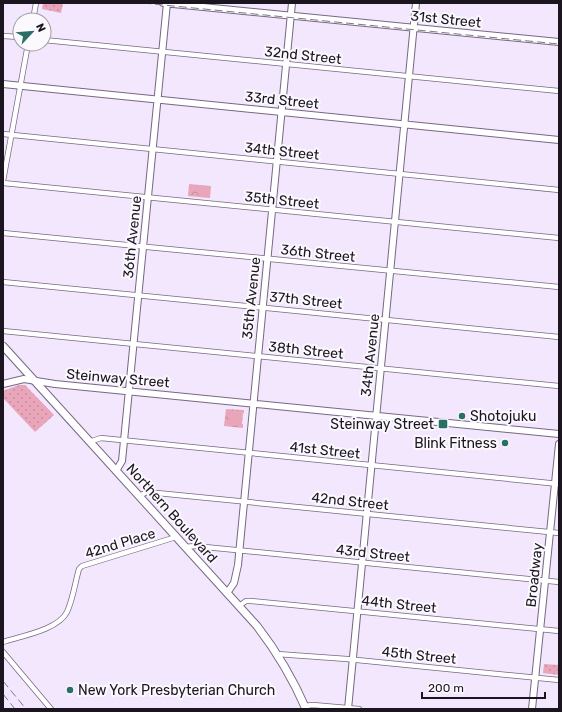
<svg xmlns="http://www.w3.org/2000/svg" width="562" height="712" font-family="Rubik,sans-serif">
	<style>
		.grass { fill: url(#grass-dots) }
		.park { fill: url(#park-crowns) }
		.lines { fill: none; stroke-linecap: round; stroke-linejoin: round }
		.street-casing { stroke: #766882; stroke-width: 6 }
		.secondary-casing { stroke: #766882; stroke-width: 8 }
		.primary-casing { stroke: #766882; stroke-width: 9 }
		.street { stroke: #fff; stroke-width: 4.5 }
		.secondary { stroke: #fff; stroke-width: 6 }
		.primary { stroke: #fff; stroke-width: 7 }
		.rail { stroke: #807787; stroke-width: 1; stroke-dasharray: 8 4; stroke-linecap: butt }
		.poi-dot { fill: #296f64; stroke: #fbf8fe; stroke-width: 1.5 }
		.labels { text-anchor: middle; stroke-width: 4; stroke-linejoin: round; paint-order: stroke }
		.street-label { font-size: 14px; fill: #1b151f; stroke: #fbf8fe }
		.poi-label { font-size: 14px; fill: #1b151f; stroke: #fbf8fe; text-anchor: start }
	</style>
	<defs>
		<pattern id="grass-dots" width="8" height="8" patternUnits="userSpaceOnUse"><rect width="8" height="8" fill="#e9a5b9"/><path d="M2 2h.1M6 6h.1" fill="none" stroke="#c78d9f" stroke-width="1.8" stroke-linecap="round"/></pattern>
		<pattern id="park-crowns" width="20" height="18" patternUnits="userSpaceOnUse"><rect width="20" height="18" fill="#e9a5b9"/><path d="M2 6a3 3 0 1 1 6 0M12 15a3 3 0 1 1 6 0" fill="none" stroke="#c78d9f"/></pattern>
	</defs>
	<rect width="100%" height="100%" fill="#f3e7fe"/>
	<path class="grass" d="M43 3H63L61 13 42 9Z
		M19 385H25L54 415 35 432 3 398V391Z
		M544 664 559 665V675L543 673Z"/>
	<path class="park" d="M189 184 211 186 210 198 188 196Z
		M226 409 244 410V413H243L242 424H243V428L224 426Z"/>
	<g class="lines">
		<g class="street-casing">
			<path id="street" d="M33 20 36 3
				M3 36 20 37
				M44 40 559 91
				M3 134 559 190
				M3 181 28 44
				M3 183 559 238
				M3 233 559 287
				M3 282 559 337
				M3 331 559 386
				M89 442 101 438 559 484
				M139 496 147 492 559 533
				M185 547 195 546 559 582
				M239 606 246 601H251L559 631
				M3 642C21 636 58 630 67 612 73 599 75 583 79 569L82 566 176 537
				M3 652 51 709
				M277 654 347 659 559 680
				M304 706 313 705 359 709"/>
		</g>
		<g class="secondary-casing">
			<path id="secondary" d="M163 3 559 42
				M3 84 559 140
				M3 384 24 379 55 384 559 434
				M116 471 122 461 167 3
				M227 593 234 583 238 565 292 3
				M348 709 416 3
				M532 709 559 444"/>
		</g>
		<g class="primary-casing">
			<path id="primary" d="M3 346 257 626C277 652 293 679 306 709"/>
		</g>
		<use href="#street" class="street"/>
		<use href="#secondary" class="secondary"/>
		<use href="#primary" class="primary"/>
		<path class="rail" d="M143 3 559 44
			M3 681 26 709
			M3 694 15 709"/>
	</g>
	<g class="poi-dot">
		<circle cx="462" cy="416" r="4"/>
		<rect x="438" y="419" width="10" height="10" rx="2"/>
		<circle cx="505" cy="443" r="4"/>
		<circle cx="70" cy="690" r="4"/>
	</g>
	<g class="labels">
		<g class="street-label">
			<text transform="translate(446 19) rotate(6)" y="5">31st Street</text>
			<text transform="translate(303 55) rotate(6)" y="5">32nd Street</text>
			<text transform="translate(282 100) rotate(6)" y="5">33rd Street</text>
			<text transform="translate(282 151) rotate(6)" y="5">34th Street</text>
			<text transform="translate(282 200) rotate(6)" y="5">35th Street</text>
			<text transform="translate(132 237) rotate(-84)" y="5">36th Avenue</text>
			<text transform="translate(318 253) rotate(6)" y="5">36th Street</text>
			<text transform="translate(251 298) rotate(-84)" y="5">35th Avenue</text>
			<text transform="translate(306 300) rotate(6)" y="5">37th Street</text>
			<text transform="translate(306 350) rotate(6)" y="5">38th Street</text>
			<text transform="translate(370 355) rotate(-84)" y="5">34th Avenue</text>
			<text transform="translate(118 378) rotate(5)" y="5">Steinway Street</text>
			<text transform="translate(325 450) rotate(6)" y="5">41st Street</text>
			<text transform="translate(350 501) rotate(6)" y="5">42nd Street</text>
			<text transform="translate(172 513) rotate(48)" y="5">Northern Boulevard</text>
			<text transform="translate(120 543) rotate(-17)" y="5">42nd Place</text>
			<text transform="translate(373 553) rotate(6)" y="5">43rd Street</text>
			<text transform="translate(534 575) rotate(-84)" y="5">Broadway</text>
			<text transform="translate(399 604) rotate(6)" y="5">44th Street</text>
			<text transform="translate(419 655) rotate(6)" y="5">45th Street</text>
		</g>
		<g class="poi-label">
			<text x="470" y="421">Shotojuku</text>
			<text x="434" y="429" text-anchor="end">Steinway Street</text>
			<text x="497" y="448" text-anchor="end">Blink Fitness</text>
			<text x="78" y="695">New York Presbyterian Church</text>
		</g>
	</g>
	<rect width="562" height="712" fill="none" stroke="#1b151f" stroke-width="8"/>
	<g transform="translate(32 32) rotate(64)"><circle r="19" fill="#fbf8fe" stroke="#a19da5"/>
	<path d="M0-3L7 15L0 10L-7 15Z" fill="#296f64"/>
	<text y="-6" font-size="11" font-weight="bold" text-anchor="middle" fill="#1b151f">N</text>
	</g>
	<path d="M422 692v6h123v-6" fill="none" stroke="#1b151f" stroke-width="2"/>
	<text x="428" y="692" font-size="12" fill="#1b151f" stroke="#fbf8fe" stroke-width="3" paint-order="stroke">200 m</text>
</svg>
